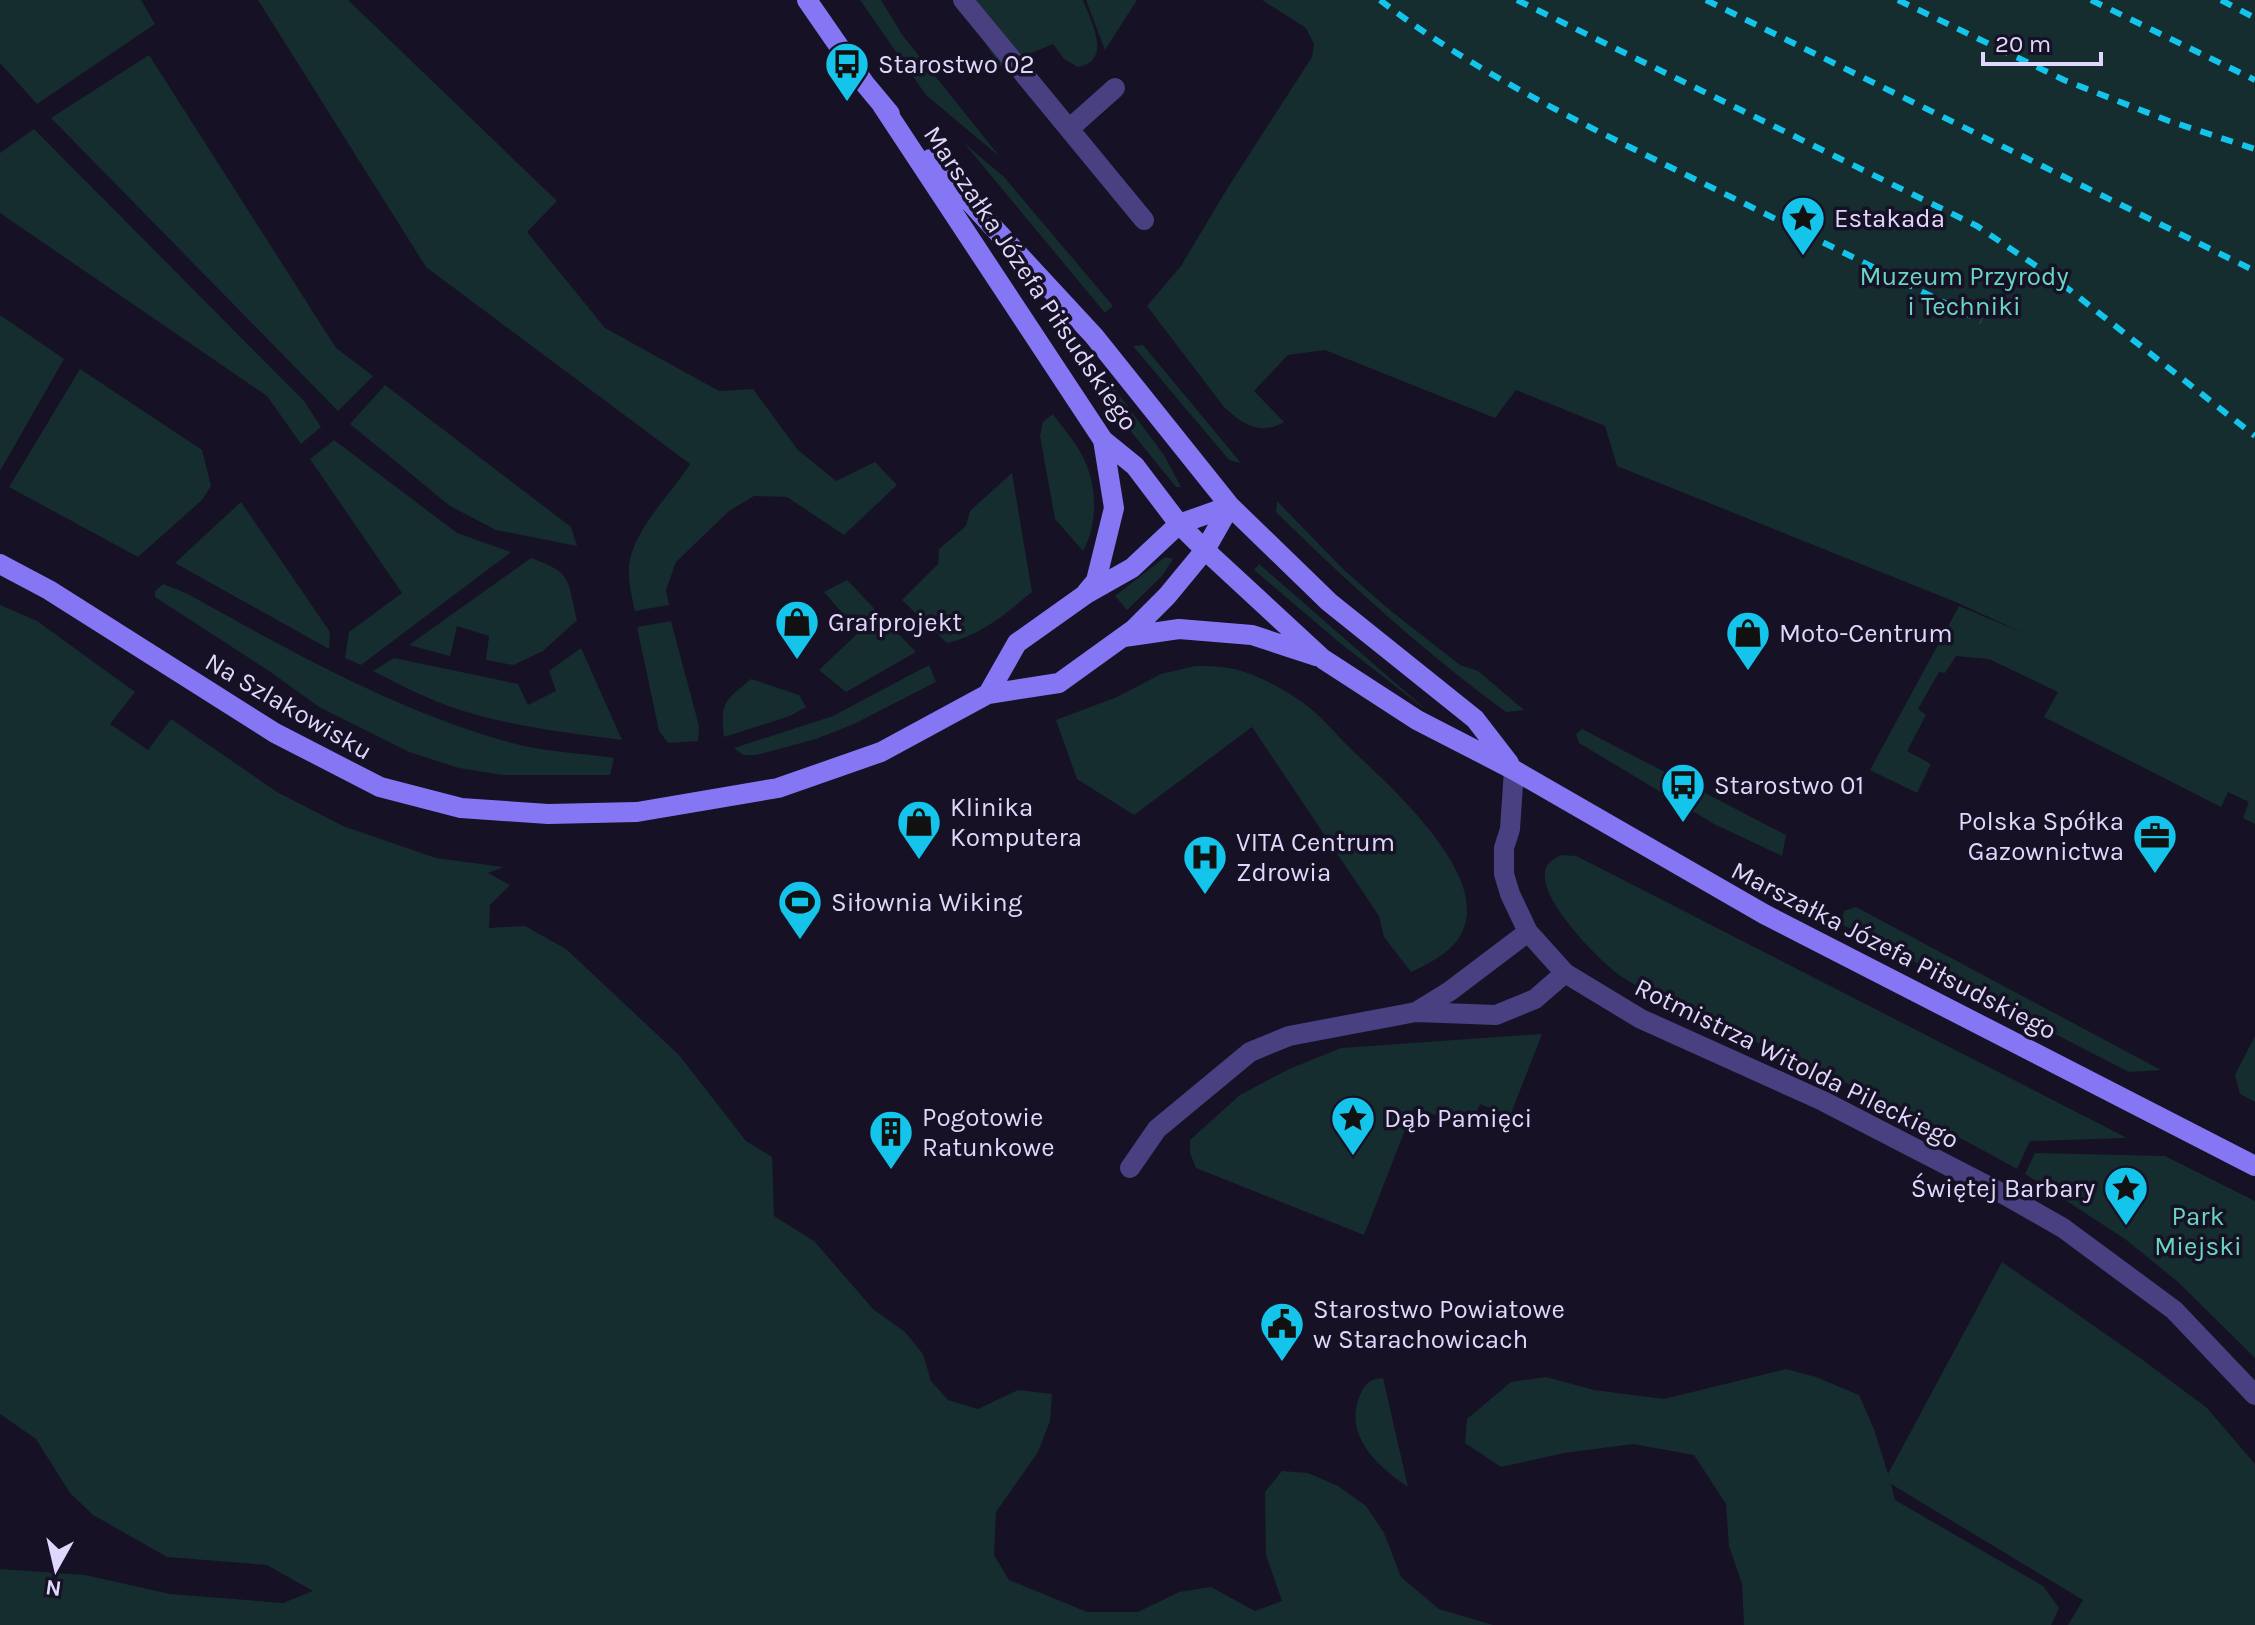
<svg xmlns="http://www.w3.org/2000/svg" width="2255" height="1625" font-family="Karla,sans-serif">
	<style>
		.green { fill: #152d2e }
		.lines { fill: none; stroke-linecap: round; stroke-linejoin: round }
		.street { stroke: #484080; stroke-width: 20 }
		.secondary { stroke: #8577f4; stroke-width: 20 }
		.rail { stroke: #14c4eb; stroke-width: 6; stroke-dasharray: 12 10; stroke-linecap: butt }
		.labels { text-anchor: middle; stroke-width: 7; stroke-linejoin: round; paint-order: stroke }
		.poi-label { font-size: 26px; fill: #dfd8fc; stroke: #161125; text-anchor: start }
		.park-label { font-size: 26px; fill: #69d6c4; stroke: #161125 }
		.street-label { font-size: 26px; fill: #dfd8fc; stroke: #161125 }
	</style>
	<rect width="100%" height="100%" fill="#161125"/>
	<path class="green" d="M0 0H141L155 24 37 104 0 63Z
		M258 0H348L557 201 527 232 605 328 719 391 753 389 798 450 836 481 875 462 897 485 844 535 787 497 754 496 729 511 676 562 666 590 669 605 635 611C632 597 628 582 629 567 631 532 672 493 690 464L426 267Z
		M860 0H881L903 36 1000 157 926 95Z
		M957 0H1083C1091 22 1113 60 1078 67L1064 59 1053 44 1000 66Z
		M1086 0H1137L1105 50Z
		M1262 0H2255V824L2243 818 2249 802 2228 792 2221 807 2044 717 2058 692 1989 659 1956 656 1945 673 1939 672 1918 709 1926 715 1907 751 1931 764 1917 793 1870 770 1959 606 2023 633 1958 603 1617 466 1605 426 1516 390 1495 418 1325 350 1288 355 1254 391 1284 422C1260 436 1242 424 1224 407L1147 306 1181 266 1227 189 1312 57 1314 44 1306 28Z
		M149 55 336 348 373 376 338 411 51 118Z
		M34 129 304 401 321 427 301 444 267 396 0 213V153Z
		M964 143 1004 177 1113 306 1105 313Z
		M0 315 64 359 0 471Z
		M1143 345 1241 463 1229 460 1133 346Z
		M80 369 202 450 211 486 202 500 138 557 9 487Z
		M1101 371 1164 455 1181 487H1176L1090 381Z
		M385 385 571 527 577 546 496 530 450 506 350 424Z
		M1053 414C1062 427 1074 440 1082 455 1097 483 1099 523 1083 551L1055 519 1040 436 1043 422Z
		M334 440 457 533 511 552 361 665 345 658 349 632 402 593 310 459Z
		M1012 473 1032 592C1005 614 982 635 947 643L902 600 938 564 939 549 966 526 970 511Z
		M1277 501 1344 570 1391 611 1460 665 1478 671 1524 710 1506 712C1424 652 1349 584 1276 512Z
		M241 502 330 632 329 649 175 563Z
		M1165 557 1173 559 1162 576 1127 610 1115 596Z
		M531 558C573 573 567 579 577 620L543 651 513 665 486 660 489 636 457 626 450 656 409 645Z
		M1259 564 1431 714 1340 643 1254 570Z
		M847 580 916 652 846 692 819 670 859 632 824 592Z
		M163 584 186 593C288 650 398 712 512 743 545 752 581 753 614 758L610 775H502L459 768 409 752 319 707 272 673 155 597V591Z
		M0 605 37 621 135 692 110 724 148 750 171 719 277 792 343 826 436 858 503 867 488 873 510 885 490 905 489 928 525 926 566 949 679 1055 746 1141 772 1157 774 1216 814 1241 873 1309 905 1332 923 1354 931 1381 948 1400 978 1409 1018 1390 1052 1394 1050 1421 1038 1452 996 1512 994 1555 1009 1580 1087 1612H1138L1179 1592 1211 1587 1255 1611 1282 1601 1266 1555 1265 1492 1282 1471 1308 1473 1338 1486 1366 1506 1384 1533 1401 1577 1439 1609 1493 1625H0V1569L85 1575 170 1594 283 1603 313 1591 267 1565 167 1557 93 1515 70 1493 36 1439 0 1414Z
		M671 621 699 726 698 741 668 743 659 731 637 627Z
		M581 648 622 740C562 732 503 726 446 705 421 696 397 683 373 671L394 658 518 684 528 705 556 691 549 671Z
		M929 665 936 682 854 724 816 739 756 755H743L734 748 833 716Z
		M1195 666C1221 666 1235 667 1260 678 1274 684 1290 693 1302 702 1320 715 1335 733 1351 749 1388 784 1478 864 1466 920 1461 948 1434 961 1411 972L1384 937 1379 916 1252 727 1134 815 1077 779 1056 720 1117 697 1161 674Z
		M751 679 799 695 806 707 790 716 724 737C720 701 725 701 751 679Z
		M1582 729 1786 835 1782 856 1714 824 1579 743 1576 734Z
		M1560 855 1576 856 1600 868 2127 1138 2030 1141 2017 1169C1931 1120 1843 1082 1754 1041 1710 1021 1663 1003 1622 977 1600 962 1540 901 1545 872 1546 863 1553 860 1560 855Z
		M1856 907 2161 1070 2129 1072 1841 924 1844 911Z
		M1542 1034 1510 1116 1480 1104 1470 1128 1414 1107 1364 1235 1196 1168 1190 1153V1140L1240 1095 1289 1069 1341 1048Z
		M2255 1036V1102L2240 1094 2235 1075Z
		M2035 1153 2165 1156 2255 1201V1358L2178 1282 2125 1239 2025 1174Z
		M2002 1262 2140 1358 2207 1408 2255 1464V1625H2068L2083 1600 1891 1484 1895 1500 2043 1586 2059 1608 2051 1625H1744L1742 1584 1729 1546 1726 1504 1694 1455 1633 1444 1564 1453 1501 1467 1465 1443 1467 1419 1511 1382 1546 1377 1594 1390 1664 1399 1786 1369 1816 1377 1859 1395 1874 1429 1888 1474Z
		M1383 1378 1408 1487C1377 1466 1343 1435 1360 1395 1365 1383 1370 1379 1383 1378Z"/>
	<g class="lines">
		<path class="street" d="M963 0 1144 220
			M1069 129 1115 88
			M1514 770 1510 829 1504 848V874L1510 894 1528 932 1565 973 1641 1019 1823 1101 2007 1196 2063 1228 2174 1310 2255 1395
			M1416 1012 1450 991 1528 932
			M1130 1168 1157 1129 1250 1052 1289 1036 1416 1012 1496 1015 1535 999 1565 973"/>
		<path class="secondary" d="M807 0 865 84 890 114
			M882 105 1103 440 1135 466 1179 524 1205 550 1323 659 1417 720 1514 770 1764 914 2255 1166
			M930 159 1094 336 1230 506 1329 602 1475 719 1509 763
			M0 564 49 590 275 733 380 787 461 808 548 814 637 812 778 788 881 752 988 694 1059 683 1134 629 1167 596 1205 550 1230 506
			M1086 593 1096 581 1114 508 1103 440
			M1124 637 1179 629 1252 635 1316 656
			M988 694 1017 643 1086 594 1132 568 1179 524 1230 506"/>
		<path class="rail" d="M1380 0C1468 68 1571 118 1670 167 1774 218 1877 269 1981 321
			M1517 0 1977 226 2057 280 2255 436
			M1706 0 2255 271
			M1898 0 2064 80 2169 121 2255 149
			M2091 0 2255 80
			M2221 0 2255 18"/>
	</g>
	<defs>
		<g id="bus-pin" transform="scale(2.3)"><path d="M0 17L-7.5 6A9.5 9.5 0 1 1 7.5 6Z" fill="#14c4eb" stroke="#161125"/><path d="M-5-6H5V4H4V6H2V4H-2V6H-4V4H-5ZM-3.5-4V0h7V-4ZM-3.5 1.2v1.5H-2V1.2ZM2 1.2v1.5H3.5V1.2Z" fill="#111"/></g>
		<g id="sight-pin" transform="scale(2.3)"><path d="M0 17L-7.5 6A9.5 9.5 0 1 1 7.5 6Z" fill="#14c4eb" stroke="#161125"/><path d="M0-6L1.8-2.2L6-1.7L2.9 1.2L3.7 5.4L0 3.3L-3.7 5.4L-2.9 1.2L-6-1.7L-1.8-2.2Z" fill="#111"/></g>
		<g id="shop-pin" transform="scale(2.3)"><path d="M0 17L-7.5 6A9.5 9.5 0 1 1 7.5 6Z" fill="#14c4eb" stroke="#161125"/><path d="M-5-2.5h2.3a2.7 3.5 0 0 1 5.4 0H5L5.5 6h-11ZM-1.5-2.5h3a1.5 2.3 0 0 0-3 0Z" fill="#111"/></g>
		<g id="office-pin" transform="scale(2.3)"><path d="M0 17L-7.5 6A9.5 9.5 0 1 1 7.5 6Z" fill="#14c4eb" stroke="#161125"/><path d="M-6-3h4V-5.5h4V-3h4V5H-6ZM-1-4.5V-3h2v-1.5ZM-6 0V1H6V0Z" fill="#111"/></g>
		<g id="hospital-pin" transform="scale(2.3)"><path d="M0 17L-7.5 6A9.5 9.5 0 1 1 7.5 6Z" fill="#14c4eb" stroke="#161125"/><path d="M-5-5h3v3.5h4V-5h3V5h-3V1.5h-4V5h-3Z" fill="#111"/></g>
		<g id="stadium-pin" transform="scale(2.3)"><path d="M0 17L-7.5 6A9.5 9.5 0 1 1 7.5 6Z" fill="#14c4eb" stroke="#161125"/><path d="M0-5a6.5 5 0 1 0 0 10a6.5 5 0 1 0 0-10ZM-3.5-1.8h7v3.6h-7Z" fill="#111"/></g>
		<g id="building-pin" transform="scale(2.3)"><path d="M0 17L-7.5 6A9.5 9.5 0 1 1 7.5 6Z" fill="#14c4eb" stroke="#161125"/><path d="M-4-6H4V6H1V3H-1V6H-4ZM-2.5-4.3h1.7v1.8h-1.7ZM.8-4.3h1.7v1.8H.8ZM-2.5-1h1.7V.8h-1.7ZM.8-1h1.7V.8H.8Z" fill="#111"/></g>
		<g id="civic-pin" transform="scale(2.3)"><path d="M0 17L-7.5 6A9.5 9.5 0 1 1 7.5 6Z" fill="#14c4eb" stroke="#161125"/><path d="M-.6-6.5H3V-4.5H.6V-3L4-1V1h2V6H-6V1h2V-1L-.6-3ZM-1.2 2.5V6h2.4V2.5Z" fill="#111"/></g>
	</defs>
	<g fill-rule="evenodd">
		<use href="#bus-pin" x="847" y="64"/>
		<use href="#sight-pin" x="1803" y="218"/>
		<use href="#shop-pin" x="797" y="622"/>
		<use href="#shop-pin" x="1748" y="633"/>
		<use href="#bus-pin" x="1683" y="785"/>
		<use href="#shop-pin" x="919" y="822"/>
		<use href="#office-pin" x="2155" y="836"/>
		<use href="#hospital-pin" x="1205" y="857"/>
		<use href="#stadium-pin" x="800" y="902"/>
		<use href="#sight-pin" x="1353" y="1118"/>
		<use href="#building-pin" x="891" y="1132"/>
		<use href="#sight-pin" x="2126" y="1188"/>
		<use href="#civic-pin" x="1282" y="1324"/>
	</g>
	<g class="labels">
		<g class="poi-label">
			<text x="878" y="73">Starostwo 02</text>
			<text x="1834" y="227">Estakada</text>
			<text x="828" y="631">Grafprojekt</text>
			<text x="1779" y="642">Moto-Centrum</text>
			<text x="1714" y="794">Starostwo 01</text>
			<text x="950" y="816">Klinika<tspan x="950" dy="30">Komputera</tspan></text>
			<text x="2124" y="830" text-anchor="end">Polska Spółka<tspan x="2124" dy="30">Gazownictwa</tspan></text>
			<text x="1236" y="851">VITA Centrum<tspan x="1236" dy="30">Zdrowia</tspan></text>
			<text x="831" y="911">Siłownia Wiking</text>
			<text x="922" y="1126">Pogotowie<tspan x="922" dy="30">Ratunkowe</tspan></text>
			<text x="1384" y="1127">Dąb Pamięci</text>
			<text x="2095" y="1197" text-anchor="end">Świętej Barbary</text>
			<text x="1313" y="1318">Starostwo Powiatowe<tspan x="1313" dy="30">w Starachowicach</tspan></text>
		</g>
		<g class="park-label">
			<text x="1964" y="285">Muzeum Przyrody<tspan x="1964" dy="30">i Techniki</tspan></text>
			<text x="2198" y="1225">Park<tspan x="2198" dy="30">Miejski</tspan></text>
		</g>
		<g class="street-label">
			<text transform="translate(1031 278) rotate(56)" y="9">Marszałka Józefa Piłsudskiego</text>
			<text transform="translate(289 706) rotate(30)" y="9">Na Szlakowisku</text>
			<text transform="translate(1894 950) rotate(27)" y="9">Marszałka Józefa Piłsudskiego</text>
			<text transform="translate(1797 1063) rotate(26)" y="9">Rotmistrza Witolda Pileckiego</text>
		</g>
	</g>
	<g transform="translate(56 1569) rotate(188)" stroke="#161125" stroke-width="6" paint-order="stroke">
	<path d="M0-6L14 30L0 20L-14 30Z" fill="#dfd8fc"/>
	<text y="-12" font-size="22" font-weight="bold" text-anchor="middle" fill="#dfd8fc">N</text>
	</g>
	<path d="M1983 52v12h118v-12" fill="none" stroke="#dfd8fc" stroke-width="4"/>
	<text x="1995" y="52" font-size="24" fill="#dfd8fc" stroke="#161125" stroke-width="6" paint-order="stroke">20 m</text>
</svg>
